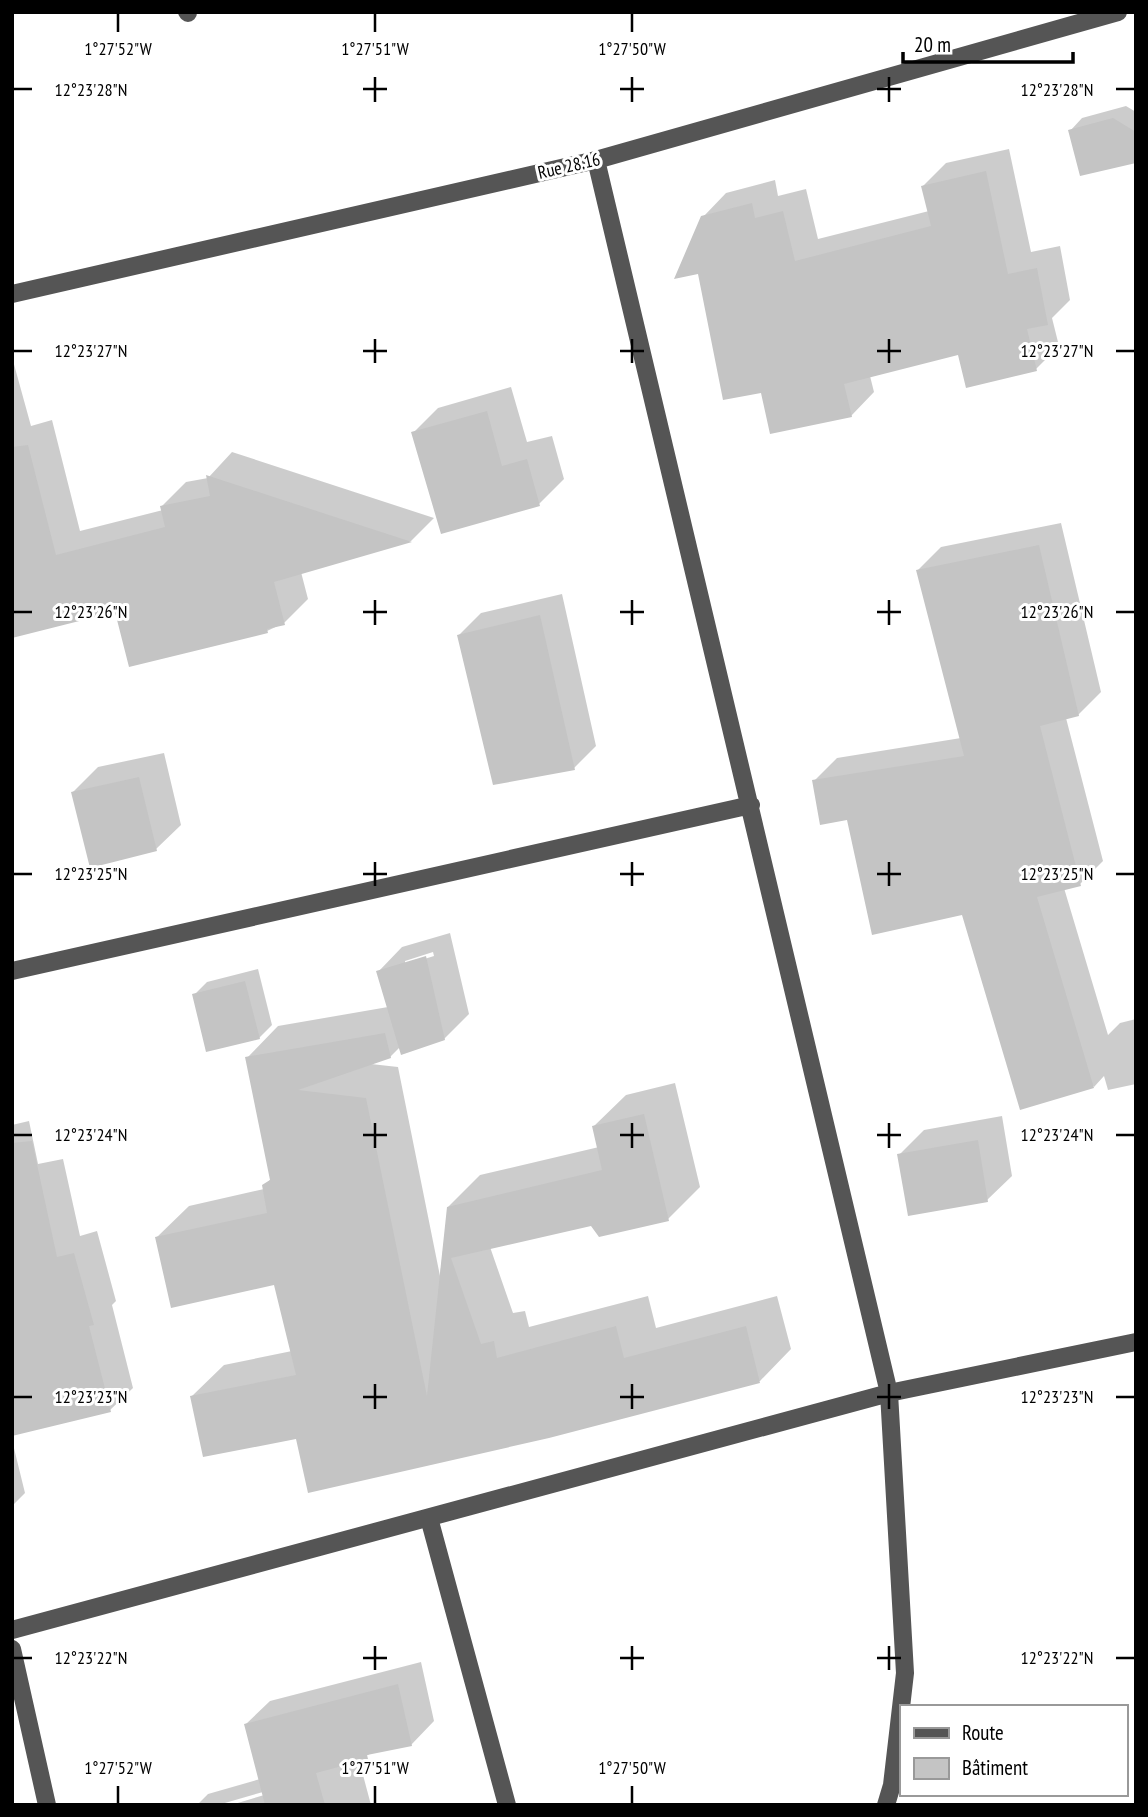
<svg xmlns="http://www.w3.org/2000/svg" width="1148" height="1817" font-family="'PT Sans Narrow',sans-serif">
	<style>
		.shadow { fill: #0003; fill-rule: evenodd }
		.building { fill: #c4c4c4 }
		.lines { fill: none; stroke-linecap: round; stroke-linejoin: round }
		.minor { stroke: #555; stroke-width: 18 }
		.ticks { fill: none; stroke: #000; stroke-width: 2.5 }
		.labels { text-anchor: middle; stroke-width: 6; stroke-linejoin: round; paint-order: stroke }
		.street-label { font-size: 18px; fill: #000; stroke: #fff }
		.ticks-label { font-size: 18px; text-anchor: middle; fill: #000; stroke: #fff; stroke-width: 6; stroke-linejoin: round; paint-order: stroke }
	</style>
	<rect width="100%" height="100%" fill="#fff"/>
	<path class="shadow" d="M1126 106 1136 112V161L1070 131 1082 118Z
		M1009 149 1031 252 1060 246 1070 300 1052 318 1059 346 1036 369 959 353 870 376 874 392 851 416 763 390 699 272 703 217 726 193 775 180 778 196 806 189 818 239 929 211 923 186 946 163Z
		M12 357 31 426 52 420 80 531 163 510 162 506 186 482 208 478 232 452 434 518 411 541 301 572 308 599 284 623 267 631 116 610 12 633Z
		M511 387 527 442 552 436 564 479 539 504 413 433 438 408Z
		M1061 523 1101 692 1078 715 1066 718 1103 861 1080 884 1064 888 1108 1035 1120 1023 1136 1019V1084L1108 1090 1104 1076 1094 1087 963 913 848 818 814 781 837 758 961 738 918 570 941 547Z
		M562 594 596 746 574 768 459 635 481 613Z
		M164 753 181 825 156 849 73 792 98 767Z
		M450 933 469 1014 444 1039 400 1047 390 1057 371 1064 398 1067 440 1276 448 1207 480 1175 599 1147 594 1126 626 1095 675 1083 700 1187 668 1219 592 1224 490 1247 513 1313 525 1311 529 1327 648 1296 656 1328 777 1296 791 1349 760 1381 297 1436 192 1396 224 1365 292 1351 275 1283 157 1237 189 1206 264 1189V1186L272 1178 247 1058 278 1026 388 1007 378 972 402 947ZM433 952 434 956 405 965V961Z
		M258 969 272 1025 259 1038 194 995 207 982Z
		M1002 1116 1012 1176 987 1200 899 1155 924 1130Z
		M29 1121 38 1164 63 1159 80 1236 97 1231 116 1301 112 1305 133 1388 110 1410 12 1435V1125Z
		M12 1440 25 1493 12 1506Z
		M421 1662 434 1721 411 1745 373 1752 359 1760 371 1805H231L271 1793 270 1790 218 1805H197L208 1794 260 1779 246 1724 270 1701Z"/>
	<path class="building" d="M1113 118 1136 132V163L1080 176 1068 130Z
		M986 171 1008 274 1037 268 1048 325 1027 329 1037 371 966 388 958 355 844 384 852 417 770 434 761 393 723 400 698 274 674 279 701 216 752 203 755 218 783 211 795 261 931 226 921 186Z
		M487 411 502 466 527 459 540 506 441 534 411 432Z
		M28 445 56 555 165 527 160 506 210 496 206 475 412 542 274 582 285 625 267 629 268 633 129 667 115 612 12 638V447Z
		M1039 545 1079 716 1040 726 1081 886 1037 897 1094 1088 1020 1110 962 915 872 935 847 820 820 825 812 780 964 756 916 570Z
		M540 615 575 770 493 785 457 635Z
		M139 777 157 851 90 868 71 792Z
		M426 956 445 1040 401 1055 376 971Z
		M245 981 260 1039 206 1052 192 994Z
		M385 1033 391 1058 298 1090 366 1098 427 1396 447 1207 602 1170 592 1126 644 1114 669 1221 599 1237 591 1226 451 1258 481 1344 494 1341 497 1358 616 1326 624 1358 746 1326 760 1383 549 1438 308 1493 296 1439 203 1457 190 1396 296 1375 274 1285 171 1308 155 1237 267 1213 262 1185 270 1180 245 1057Z
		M978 1140 988 1202 908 1216 897 1154Z
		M32 1141 57 1257 74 1253 94 1325 89 1326 111 1412 12 1436V1143Z
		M398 1684 412 1746 367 1755 368 1759 316 1773 325 1805H265L244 1724Z"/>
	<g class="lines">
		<path class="minor" d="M187 12 188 13
			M596 160 889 1393 905 1673 892 1785 886 1805
			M12 294 596 160 1118 12
			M12 971 751 805
			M429 1518 507 1805
			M12 1630 889 1393 1136 1342
			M12 1649 47 1805"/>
	</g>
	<path class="ticks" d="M118 14V32M375 14V32M632 14V32M375 77V102M632 77V102M889 77V102M14 89H32M363 89H387M620 89H644M877 89H901M1116 89H1134M375 339V363M632 339V363M889 339V363M14 351H32M363 351H387M620 351H644M877 351H901M1116 351H1134M375 600V625M632 600V625M889 600V625M14 612H32M363 612H387M620 612H644M877 612H901M1116 612H1134M375 862V886M632 862V886M889 862V886M14 874H32M363 874H387M620 874H644M877 874H901M1116 874H1134M375 1123V1148M632 1123V1148M889 1123V1148M14 1135H32M363 1135H387M620 1135H644M877 1135H901M1116 1135H1134M375 1384V1409M632 1384V1409M889 1384V1409M14 1397H32M363 1397H387M620 1397H644M877 1397H901M1116 1397H1134M375 1646V1670M632 1646V1670M889 1646V1670M14 1658H32M363 1658H387M620 1658H644M877 1658H901M1116 1658H1134M118 1786V1803M375 1786V1803M632 1786V1803"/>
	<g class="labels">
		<g class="street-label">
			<text transform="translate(569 166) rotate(-13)" y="6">Rue 28.16</text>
		</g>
	</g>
	<g class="ticks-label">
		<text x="118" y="55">1°27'52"W</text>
		<text x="375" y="55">1°27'51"W</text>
		<text x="632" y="55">1°27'50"W</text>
		<text x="91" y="96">12°23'28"N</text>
		<text x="1057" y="96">12°23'28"N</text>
		<text x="91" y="357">12°23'27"N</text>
		<text x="1057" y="357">12°23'27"N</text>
		<text x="91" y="618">12°23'26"N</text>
		<text x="1057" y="618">12°23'26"N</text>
		<text x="91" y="880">12°23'25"N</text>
		<text x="1057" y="880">12°23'25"N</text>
		<text x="91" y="1141">12°23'24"N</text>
		<text x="1057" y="1141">12°23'24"N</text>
		<text x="91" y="1403">12°23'23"N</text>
		<text x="1057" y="1403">12°23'23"N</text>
		<text x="91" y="1664">12°23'22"N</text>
		<text x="1057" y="1664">12°23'22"N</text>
		<text x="118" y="1774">1°27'52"W</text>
		<text x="375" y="1774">1°27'51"W</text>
		<text x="632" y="1774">1°27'50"W</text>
	</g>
	<rect width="1148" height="1817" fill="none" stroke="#000000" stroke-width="28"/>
	<rect x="900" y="1705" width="228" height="91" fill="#ffffff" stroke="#999999" stroke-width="2"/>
	<rect x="914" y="1728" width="35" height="10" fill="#555555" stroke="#999999" stroke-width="2"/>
	<text x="962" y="1740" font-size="21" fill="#000000">Route</text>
	<rect x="914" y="1758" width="35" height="21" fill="#c4c4c4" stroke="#999999" stroke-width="2"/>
	<text x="962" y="1775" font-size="21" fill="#000000">Bâtiment</text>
	<path d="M903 52v10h170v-10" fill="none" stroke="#000000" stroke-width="3.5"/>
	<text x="914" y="52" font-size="21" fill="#000000" stroke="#ffffff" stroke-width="5" paint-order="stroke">20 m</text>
</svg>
